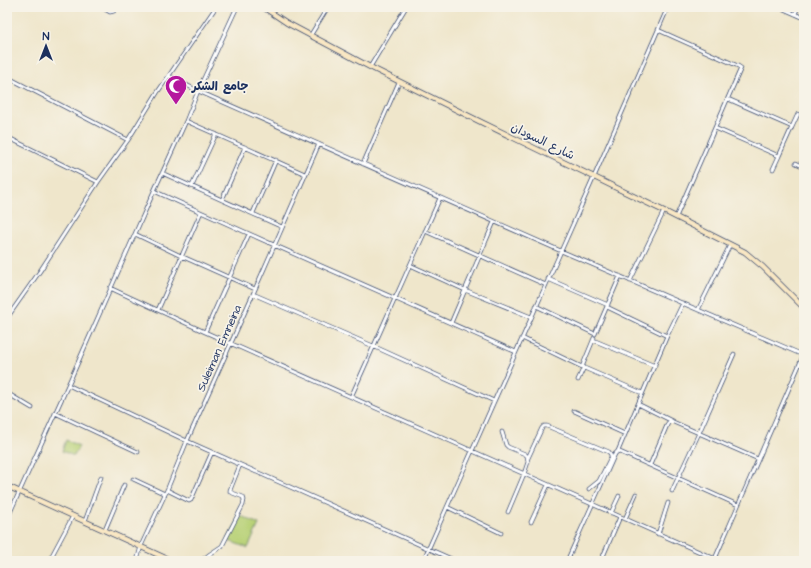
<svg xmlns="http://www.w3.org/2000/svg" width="811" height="568" font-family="'Architects Daughter','Playpen Sans Arabic',sans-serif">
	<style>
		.green { fill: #b8d176; stroke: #6a806a }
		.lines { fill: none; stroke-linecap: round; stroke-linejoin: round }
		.street-casing { stroke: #3b4a6e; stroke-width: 4.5 }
		.secondary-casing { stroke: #3b4a6e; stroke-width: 6 }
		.street { stroke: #fff; stroke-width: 3 }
		.secondary { stroke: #f9e7c3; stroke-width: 4.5 }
		.labels { text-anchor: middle; stroke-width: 3.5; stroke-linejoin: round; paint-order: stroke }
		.poi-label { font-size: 12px; font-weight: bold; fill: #1b2f5e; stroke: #f7f3e8; text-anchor: start }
		.street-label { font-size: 12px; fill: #1b2f5e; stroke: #f7f3e8 }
	</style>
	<rect width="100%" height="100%" fill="#f7f3e8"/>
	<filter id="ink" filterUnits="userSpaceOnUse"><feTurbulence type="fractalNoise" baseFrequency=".025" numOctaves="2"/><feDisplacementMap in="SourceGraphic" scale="8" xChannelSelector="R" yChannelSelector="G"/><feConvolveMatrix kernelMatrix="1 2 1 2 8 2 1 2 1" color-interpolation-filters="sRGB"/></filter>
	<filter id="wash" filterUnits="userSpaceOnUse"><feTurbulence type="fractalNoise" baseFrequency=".012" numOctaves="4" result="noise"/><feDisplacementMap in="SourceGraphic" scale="16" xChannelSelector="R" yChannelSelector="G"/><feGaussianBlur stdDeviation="0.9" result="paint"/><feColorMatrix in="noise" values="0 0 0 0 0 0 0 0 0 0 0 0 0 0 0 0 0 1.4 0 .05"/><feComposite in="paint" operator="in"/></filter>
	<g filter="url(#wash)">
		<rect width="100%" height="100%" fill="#efe6cb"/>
		<path class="green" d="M66 440 79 446 74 456 62 451Z
			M241 516 259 524 248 548 229 541 228 539Z"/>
	</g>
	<g filter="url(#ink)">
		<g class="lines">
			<g class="street-casing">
				<path id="street" d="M101 7 110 12 114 11 116 7
					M779 7 804 18
					M795 14 798 7
					M658 30 738 66 741 68 676 217
					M310 36 328 7
					M370 67 406 7
					M169 76 198 91 561 251 803 355
					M7 77 128 140
					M186 121 305 174
					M792 127 798 114
					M715 128 779 156 792 127 728 99
					M7 137 98 182
					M796 163 804 167
					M363 164 399 82
					M773 169 779 156
					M162 173 282 227
					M192 186 216 134
					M154 191 274 245 516 352
					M222 200 245 147
					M253 213 276 160
					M425 231 546 285
					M135 234 181 256 255 289
					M410 265 465 290 531 317
					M548 279 608 305
					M630 281 664 211
					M110 288 205 332 720 561
					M253 294 373 346 494 401
					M536 306 595 334 620 276
					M607 307 667 336
					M158 310 201 212
					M698 310 730 245
					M7 318 40 271 98 182 128 140 157 93 216 7
					M451 323 494 222
					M205 332 249 234
					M522 338 582 367 642 393
					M593 340 655 366
					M582 367 594 338
					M578 380 584 367
					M68 385 187 441 456 561
					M7 393 32 408
					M351 397 440 198
					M638 404 672 421
					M574 411 625 434
					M55 413 138 452
					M502 432 506 445 508 447 525 454 527 456 528 462 524 474 508 512
					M618 451 667 336 683 303
					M528 458 542 428 544 426H547L609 452 611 455V457L599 481 589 489
					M650 465 668 423 671 421 758 459
					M133 479 165 494
					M167 490 189 501 191 500 212 452
					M672 491 699 433 734 354
					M447 507 501 533
					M611 513 619 496
					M7 519 68 385 154 191 186 121 198 91 237 7
					M625 519 636 494
					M85 521 101 477
					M531 522 548 485
					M105 530 124 485
					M658 534 668 503
					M49 561 73 516
					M137 561 141 546 167 490 187 441 253 294 319 144
					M201 561 210 554 222 546 243 505 244 500 243 497 230 492V490L240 465
					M423 561 594 177 668 7
					M567 561 615 454 618 451 620 452 738 505
					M601 561 620 517
					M714 561 804 354"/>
			</g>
			<g class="secondary-casing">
				<path id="secondary" d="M263 7 287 23 370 67 483 123 664 211 745 252 763 267 804 308
					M7 486 172 561"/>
			</g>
			<use href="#street" class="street"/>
			<use href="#secondary" class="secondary"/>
		</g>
	</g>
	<defs>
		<g id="mosque-pin" transform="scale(1.15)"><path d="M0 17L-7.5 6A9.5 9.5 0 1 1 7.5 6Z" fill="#b5179e" stroke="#f7f3e8"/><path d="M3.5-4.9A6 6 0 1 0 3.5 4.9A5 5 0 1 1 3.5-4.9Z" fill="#fff"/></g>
	</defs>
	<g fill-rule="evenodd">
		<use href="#mosque-pin" x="176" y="86"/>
	</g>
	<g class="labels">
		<g class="poi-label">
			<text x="192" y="90">جامع الشكر</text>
		</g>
		<g class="street-label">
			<text transform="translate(543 141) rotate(26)" y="4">شارع السودان</text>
			<text transform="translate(219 348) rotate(-66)" y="4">Suleiman Emneina</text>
		</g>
	</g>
	<rect width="811" height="568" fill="none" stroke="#f7f3e8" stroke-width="24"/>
	<g transform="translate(46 46)" stroke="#f7f3e8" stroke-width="3" paint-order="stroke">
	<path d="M0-3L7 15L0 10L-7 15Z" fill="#1b2f5e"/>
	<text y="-6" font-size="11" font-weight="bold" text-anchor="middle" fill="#1b2f5e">N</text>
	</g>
</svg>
